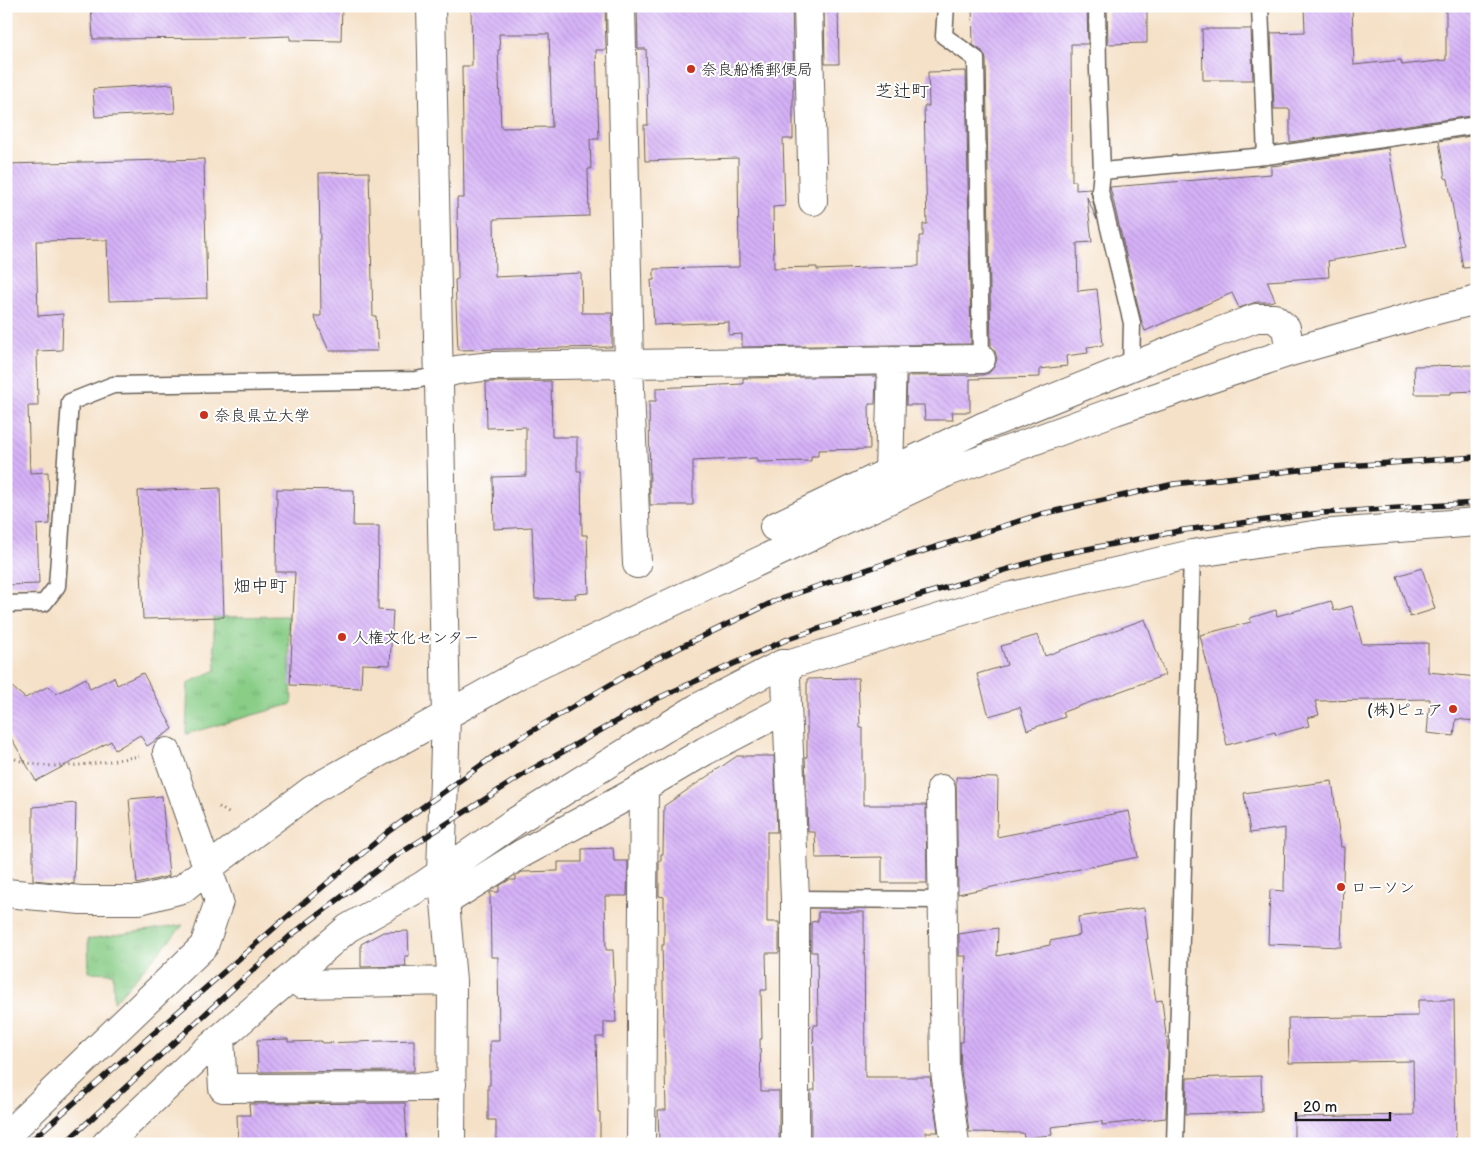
<svg xmlns="http://www.w3.org/2000/svg" width="1483" height="1150" font-family="'Balsamiq Sans','Klee One',sans-serif">
	<style>
		.park { fill: url(#park-tufts); stroke: #527452 }
		.building { fill: url(#building-back-hatch); fill-rule: evenodd }
		.lines { fill: none; stroke-linecap: round; stroke-linejoin: round }
		.service-casing { stroke: #686158; stroke-width: 19 }
		.minor-casing { stroke: #686158; stroke-width: 30 }
		.tertiary-casing { stroke: #686158; stroke-width: 30 }
		.path { stroke: #686158; stroke-width: 3; stroke-dasharray: 1 4; stroke-linecap: butt }
		.service { stroke: #fff; stroke-width: 16 }
		.minor { stroke: #fff; stroke-width: 28 }
		.tertiary { stroke: #fff; stroke-width: 28 }
		.rail-casing { stroke: #1c1c1c; stroke-width: 5.5 }
		.rail { stroke: #fff; stroke-width: 4; stroke-dasharray: 11; stroke-linecap: butt }
		.poi-dot { fill: #c8321e; stroke: #fff; stroke-width: 2 }
		.labels { text-anchor: middle; stroke-width: 4; stroke-linejoin: round; paint-order: stroke }
		.poi-label { font-size: 16px; fill: #1c1c1c; stroke: #fff; text-anchor: start }
		.neighbourhood-label { font-size: 18px; fill: #1c1c1c; stroke: #fff }
	</style>
	<defs>
		<pattern id="park-tufts" width="24" height="20" patternUnits="userSpaceOnUse" patternTransform="scale(1.25)"><rect width="24" height="20" fill="#89cd87"/><path d="M3 7l-1-3M5 7V3M7 7l1-3M15 17l-1-3M17 17v-4M19 17l1-3" fill="none" stroke="#76af74"/></pattern>
		<pattern id="building-back-hatch" width="6" height="6" patternUnits="userSpaceOnUse" patternTransform="scale(1.25)"><rect width="6" height="6" fill="#d5b1f7"/><path d="M-1 5l2 2M0 0l6 6M5-1l2 2" fill="none" stroke="#b698d3"/></pattern>
	</defs>
	<rect width="100%" height="100%" fill="#fff"/>
	<filter id="ink" filterUnits="userSpaceOnUse"><feTurbulence type="fractalNoise" baseFrequency=".02" numOctaves="2"/><feDisplacementMap in="SourceGraphic" scale="10" xChannelSelector="R" yChannelSelector="G"/><feConvolveMatrix kernelMatrix="1 2 1 2 8 2 1 2 1" color-interpolation-filters="sRGB"/></filter>
	<filter id="wash" filterUnits="userSpaceOnUse"><feTurbulence type="fractalNoise" baseFrequency=".0096" numOctaves="4" result="noise"/><feDisplacementMap in="SourceGraphic" scale="20" xChannelSelector="R" yChannelSelector="G"/><feGaussianBlur stdDeviation="1.12" result="paint"/><feColorMatrix in="noise" values="0 0 0 0 0 0 0 0 0 0 0 0 0 0 0 0 0 1.4 0 .05"/><feComposite in="paint" operator="in"/></filter>
	<g filter="url(#wash)">
		<rect width="100%" height="100%" fill="#f5e1c8"/>
		<path class="park" d="M288 616 292 704 186 734 188 683 216 670 213 617Z
			M183 925 114 1002 113 973 89 972 88 939Z"/>
		<g id="blocks">
			<path class="building" d="M91 6H342L341 41 290 40V36L236 38 93 39Z
				M471 6H605L606 50H596L599 139H590L591 169H588L589 216 494 219 495 277 581 273 582 313H612V347L458 350 455 280 458 279 457 198H464L462 66H472ZM499 34H549L552 127 501 128 498 50H500Z
				M637 6H792L794 88H793V139H783L785 206 773 207 774 268 817 267V270L919 266V236H923V224H927L924 106H929L928 72 966 71 971 344 742 347V334L729 335V322L654 325 651 280H654V269L739 267 738 158 645 161 644 125H648L646 49H638Z
				M824 6H838L839 64H825Z
				M972 6H1087L1088 44H1071L1072 181H1076V190L1090 189 1097 220 1087 197 1092 242 1077 243 1078 291 1097 289 1103 345 1087 347 1088 353 1066 356 1067 366 1040 369V377L970 379V412H952L953 420H925L924 405H906L907 376 982 375 989 373 994 367 997 359 995 351 991 347 986 59 982 51 973 45Z
				M1107 6H1147V43L1108 44Z
				M1304 6H1352L1354 65 1401 60 1402 65 1446 60V6H1477V115L1290 142V109H1274L1271 33 1305 32Z
				M1202 29H1251L1253 80H1203Z
				M173 84 175 113 95 117 93 89Z
				M1477 135V267L1463 268 1448 179 1445 178 1439 141Z
				M1388 148 1406 247 1328 261 1329 277 1267 281 1275 300 1270 302H1256L1239 308 1232 293 1145 331 1142 323 1110 187 1271 174V166L1289 164 1290 163Z
				M204 159 207 298 109 301 107 240 36 241 38 316 63 314 62 350 37 351 38 406H28L30 473 48 472 50 524 37 525 39 584 6 585V164Z
				M369 172 373 316H376L378 351H329L314 316H321L319 173Z
				M1477 365V391L1451 392V394H1415L1414 366Z
				M876 376 875 404H869L870 449 818 450V456H811V461L757 462V458L693 461V505H650L649 401H656V388L743 384V378Z
				M551 381 552 437H577V471H581L582 535H587L589 593 575 594 576 598 535 599 532 527 494 529 493 477 526 476V427L487 428 486 382Z
				M220 488 224 617 143 619 138 491Z
				M277 489 354 490 353 526H379L378 610 393 611 390 665 362 664 361 688 290 685 295 572H276Z
				M1422 568 1435 609 1410 617 1397 576Z
				M1331 601 1334 611 1352 606 1362 644 1428 643V672L1477 677 1474 721 1456 719 1454 736 1427 733 1430 699 1315 701 1319 715 1307 718 1309 726 1276 735 1275 732 1227 745 1200 635 1251 622 1250 618 1276 610 1277 616Z
				M1145 619 1165 675 1063 712 1065 717 1027 730 1020 707 989 716 977 674 1007 665 1001 646 1038 635 1045 656Z
				M143 673 173 729 147 746 140 735 115 750 111 741 36 781 6 729V682L25 698 49 686 56 694 86 678 90 689 114 677 117 685Z
				M858 678 860 728H863V805H926L927 883H882V857L816 858 815 832H808L805 757H807V679Z
				M737 756H774L777 832H767V922H779V953H766L767 990H761L762 1039H760L761 1091H779V1144H659L658 1110H666L662 945H664V897L659 896V861H661V854H663L664 806Z
				M956 777 998 778 997 837 1129 811 1138 857 958 894Z
				M1332 781 1341 847H1344L1341 947 1268 944 1270 890 1284 891 1285 828 1250 833 1244 793Z
				M162 796 169 876 137 884 129 799Z
				M76 803 74 884 33 880V807Z
				M613 848 614 861H628L627 896H605L606 950H613L616 1022H604V1037H596L598 1113H600V1144H496V1120H488V1085H490V1041H499L498 957H491L490 892H499V886L509 880H516V876L522 872 558 871V862H582V849Z
				M1144 908 1148 939H1146L1156 1001 1162 1000 1168 1053 1166 1118 1102 1125V1121L1051 1127 1052 1135 1024 1138 1023 1133 969 1132 961 1070 960 1042H963L966 956H959V934L998 928 997 956 1050 945V941L1080 935 1078 917Z
				M818 912H864L865 1077H930L938 1132H926V1142L811 1144V1090H815L813 1025H818L817 952H811V922L818 921Z
				M408 931 409 956H405L406 966 361 967V944L383 932Z
				M1418 1000H1454L1456 1144H1294V1117L1414 1115 1413 1061 1289 1063 1288 1018 1418 1016Z
				M288 1039V1042L322 1041V1043L414 1040V1071L258 1072 257 1040Z
				M1261 1076 1262 1112 1186 1114 1187 1078Z
				M405 1103 407 1144 238 1142 237 1115H250L249 1104Z"/>
		</g>
	</g>
	<g filter="url(#ink)">
		<use href="#blocks" fill-opacity="0" stroke="#686158" stroke-width="1"/>
		<g class="lines">
			<g class="service-casing">
				<path id="service" d="M946 6 944 36 976 59 981 359
					M1097 6 1098 70 1102 171 1100 191 1132 323 1131 368
					M1260 6 1266 156
					M1102 171 1266 156 1477 125
					M6 604 44 603 57 586 70 402 113 385 416 380 439 375
					M795 899 943 900
					M1175 1144 1192 554"/>
			</g>
			<g class="minor-casing">
				<path id="minor" d="M621 6 629 364 637 564
					M808 6 813 201
					M439 375 457 370 491 366 981 359
					M889 472 892 360
					M774 527 982 427 1210 335 1256 318H1274L1286 328 1290 352
					M782 664 786 679 795 899V1144
					M446 715 441 873 445 902 452 981 451 1144
					M941 789 945 1071 955 1144
					M6 893 81 900H140L182 889 208 868 312 790 520 674 948 472 1115 411 1290 352 1433 311 1477 300
					M445 902 521 854 644 787 705 751 786 709
					M299 970 301 984 452 981
					M220 1038 223 1088 427 1087 452 1084
					M6 1136 204 946 219 901 167 752
					M106 1144 195 1060 348 928 422 886 513 823 697 708 782 664H791L1008 597 1192 554 1320 534 1477 522
					M641 1144 644 787"/>
			</g>
			<g class="tertiary-casing">
				<path id="tertiary" d="M431 6 446 715"/>
			</g>
			<path class="path" d="M6 755C45 775 99 763 139 756
				M219 807 230 814"/>
			<use href="#service" class="service"/>
			<use href="#minor" class="minor"/>
			<use href="#tertiary" class="tertiary"/>
			<g class="rail-casing">
				<path id="rail" d="M27 1144 280 923 389 831 515 741 640 667 777 600 907 556 1042 514 1174 484 1317 468 1477 457
					M64 1144 290 936 393 858 529 771 652 701 788 639 918 596 1052 556 1184 530 1322 513 1477 503"/>
			</g>
			<use href="#rail" class="rail"/>
		</g>
	</g>
	<g class="poi-dot">
		<circle cx="691" cy="69" r="5"/>
		<circle cx="204" cy="415" r="5"/>
		<circle cx="342" cy="637" r="5"/>
		<circle cx="1453" cy="709" r="5"/>
		<circle cx="1341" cy="887" r="5"/>
	</g>
	<g class="labels">
		<g class="poi-label">
			<text x="701" y="75">奈良船橋郵便局</text>
			<text x="214" y="421">奈良県立大学</text>
			<text x="352" y="643">人権文化センター</text>
			<text x="1443" y="715" text-anchor="end">(株)ピュア</text>
			<text x="1351" y="893">ローソン</text>
		</g>
		<g class="neighbourhood-label">
			<text x="902" y="97">芝辻町</text>
			<text x="260" y="592">畑中町</text>
		</g>
	</g>
	<rect width="1483" height="1150" fill="none" stroke="#fff" stroke-width="25"/>
	<path d="M1296 1112v8h94v-8" fill="none" stroke="#1c1c1c" stroke-width="2.5"/>
	<text x="1303" y="1112" font-size="15" fill="#1c1c1c" stroke="#ffffff" stroke-width="4" paint-order="stroke">20 m</text>
</svg>
